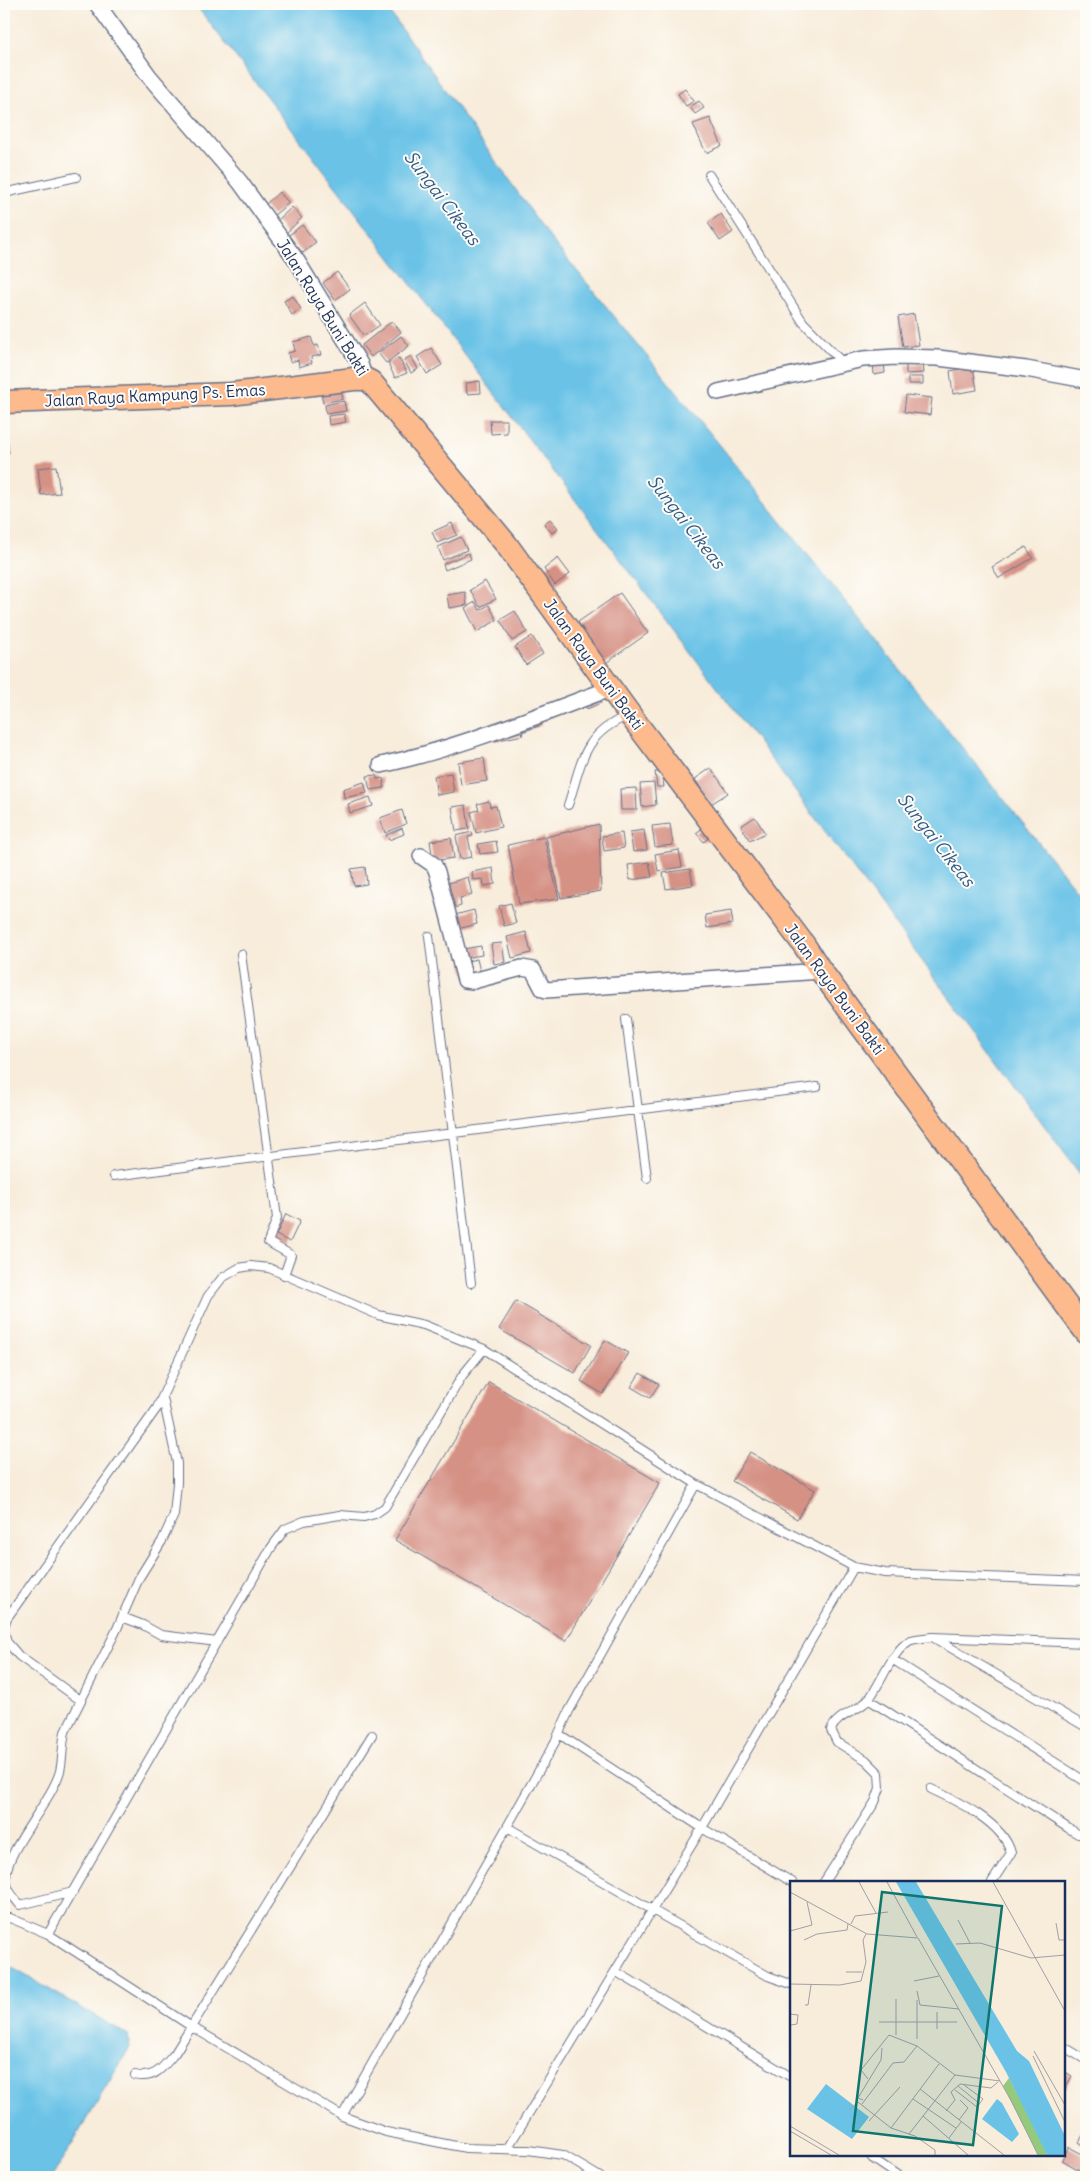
<svg xmlns="http://www.w3.org/2000/svg" width="1090" height="2181" font-family="Delius,sans-serif">
	<style>
		.water { fill: #6ac3e7; stroke: #4279a2 }
		.building { fill: #d69185 }
		.lines { fill: none; stroke-linecap: round; stroke-linejoin: round }
		.lane-casing { stroke: #687189; stroke-width: 10 }
		.street-casing { stroke: #687189; stroke-width: 18 }
		.primary-casing { stroke: #687189; stroke-width: 25 }
		.lane { stroke: #fff; stroke-width: 8 }
		.street { stroke: #fff; stroke-width: 15 }
		.primary { stroke: #fcba8d; stroke-width: 22 }
		.labels { text-anchor: middle; stroke-width: 4; stroke-linejoin: round; paint-order: stroke }
		.street-label { font-size: 16px; fill: #1b2f5e; stroke: #fdfcf7 }
		.water-label { font-size: 18px; font-style: italic; fill: #335b87; stroke: #fdfcf7 }
		.inset-road { fill: none; stroke: #a0a0a8; stroke-width: 1 }
		.view { fill: #0f766e; fill-opacity: 0.15; stroke: #0f766e; stroke-width: 2.5 }
		.inset-edge { fill: none; stroke: #1b2f5e; stroke-width: 2.5 }
	</style>
	<rect width="100%" height="100%" fill="#fdfcf7"/>
	<filter id="ink" filterUnits="userSpaceOnUse"><feTurbulence type="fractalNoise" baseFrequency=".02" numOctaves="2"/><feDisplacementMap in="SourceGraphic" scale="10" xChannelSelector="R" yChannelSelector="G"/><feConvolveMatrix kernelMatrix="1 2 1 2 8 2 1 2 1" color-interpolation-filters="sRGB"/></filter>
	<filter id="wash" filterUnits="userSpaceOnUse"><feTurbulence type="fractalNoise" baseFrequency=".0096" numOctaves="4" result="noise"/><feDisplacementMap in="SourceGraphic" scale="20" xChannelSelector="R" yChannelSelector="G"/><feGaussianBlur stdDeviation="1.12" result="paint"/><feColorMatrix in="noise" values="0 0 0 0 0 0 0 0 0 0 0 0 0 0 0 0 0 1.4 0 .05"/><feComposite in="paint" operator="in"/></filter>
	<g filter="url(#wash)">
		<rect width="100%" height="100%" fill="#f8ecda"/>
		<path class="water" d="M195 4H384L550 238 719 444 1086 902V1182C794 786 496 393 195 4Z
			M4 1963 128 2035 130 2047 52 2177H4Z"/>
		<g id="blocks">
			<path class="building" d="M685 89 694 101 686 106 678 94Z
				M699 101 704 108 695 114 690 107Z
				M710 118 722 146 706 153 693 124Z
				M279 192 289 203 273 216 264 206Z
				M292 207 302 218 286 233 276 222Z
				M721 214 733 232 720 241 708 223Z
				M302 225 316 242 303 253 288 236Z
				M337 272 350 289 335 300 323 283Z
				M293 296 301 309 292 315 284 301Z
				M365 303 380 325 364 336 349 315Z
				M914 314 919 345 903 347 898 317Z
				M392 321 401 332 371 357 362 345Z
				M401 336 409 346 386 363 378 353Z
				M311 337 314 346 318 345 321 355 311 357 312 363 299 367 298 360 290 362 288 353 295 351 293 342Z
				M431 348 442 365 427 374 417 357Z
				M411 356 418 369 411 373 404 360Z
				M399 358 407 373 395 378 388 363Z
				M884 360 885 373 874 375 873 361Z
				M923 364 924 373 906 374V365Z
				M973 367 977 390 953 394 950 371Z
				M908 377H923V384H908Z
				M480 381 481 393 467 394 466 383Z
				M341 390 343 399 323 403 321 393Z
				M906 395 932 398 930 415 904 412Z
				M344 401 346 411 326 414 325 405Z
				M344 414 346 422 329 425 328 416Z
				M490 420H507V433L491 434Z
				M4 421H5L9 453H4Z
				M56 466 60 493 41 495 38 468Z
				M550 519 558 528 552 533 544 524Z
				M452 523 457 535 437 543 432 532Z
				M461 537 467 550 443 560 438 547Z
				M1026 547 1033 558 999 578 992 567Z
				M469 553 471 559 445 570 443 564Z
				M558 558 570 574 555 585 544 569Z
				M485 581 496 599 480 607 470 590Z
				M465 592 467 605 449 608 447 595Z
				M620 593 648 633 603 665 581 635 585 632 578 622Z
				M475 602 480 610 489 605 497 620 477 632 465 608Z
				M515 611 527 632 512 641 500 620Z
				M532 636 543 654 526 665 515 647Z
				M598 696 601 703 587 709 584 702Z
				M540 719 542 725 522 732 523 735 494 741 492 735Z
				M484 758 487 781 461 785 458 762Z
				M711 768 728 793 711 804 695 779Z
				M655 772H662L664 787H657Z
				M451 773 454 792 437 795 434 776Z
				M376 775 377 779 383 778 384 788 370 790 367 776Z
				M364 782 367 793 344 798 343 789Z
				M654 783 656 805 642 807 640 784Z
				M636 788 637 810H621L620 789Z
				M370 797 373 806 350 813 348 804Z
				M489 801 490 807 496 806 501 827 476 833 471 812 479 810 477 804Z
				M466 805 469 829 456 831 452 807Z
				M402 810 406 824 385 833 380 818Z
				M755 817 765 833 750 841 741 826Z
				M599 824 601 891 561 898 546 837Z
				M670 824 673 845 655 847 652 826Z
				M402 828 404 834 389 840 386 835Z
				M703 828 710 836 704 842 696 833Z
				M644 830 647 850 633 852 630 832Z
				M472 832 473 836 468 837 472 857 460 859 456 836Z
				M622 833 624 848 604 851 602 836Z
				M544 837 559 899 519 904 508 845Z
				M451 838 454 858 433 861 430 841Z
				M496 841 498 852 480 854 478 844Z
				M679 850 682 867 658 871 655 854Z
				M649 862 652 877 630 880 628 865Z
				M365 867 367 884 354 886 351 869Z
				M493 868 495 884 484 886 483 879 473 880 472 872Z
				M690 869 693 885 666 889 663 873Z
				M468 877 472 895 460 898 461 906 448 909 442 885Z
				M511 903 516 923 504 926 499 906Z
				M474 910 477 924 458 929 455 915Z
				M731 911 733 924 707 928 705 915Z
				M526 932 531 953 512 958 507 937Z
				M502 943 505 962 494 964 491 944Z
				M481 946 482 955 464 958 463 949Z
				M477 959 480 971 464 974 462 962Z
				M286 1214 300 1221 290 1242 276 1235Z
				M516 1301 591 1345 575 1373 499 1329Z
				M605 1340 628 1353 603 1394 581 1381Z
				M640 1373 659 1384 650 1398 631 1387Z
				M489 1382 660 1483 566 1641 395 1540Z
				M750 1452 815 1490 797 1519 732 1481Z
				M1064 2071 1072 2076 1064 2091Z
				M1086 2130V2147L1079 2142Z
				M1069 2147 1086 2156V2174L1062 2160Z"/>
		</g>
	</g>
	<g filter="url(#ink)">
		<use href="#blocks" fill-opacity="0" stroke="#687189" stroke-width="1"/>
		<g class="lines">
			<g class="lane-casing">
				<path id="lane" d="M709 175 803 322 844 364
					M4 193 76 177
					M568 805C582 763 582 735 627 716
					M429 936 471 1283
					M241 954 277 1218 268 1242 291 1255 284 1275
					M626 1019 647 1178
					M114 1176 817 1087
					M122 1617 143 1625 161 1635 217 1642
					M4 1627 7 1618 157 1408 208 1296 222 1278 239 1268 251 1266 269 1268 378 1315 424 1325 484 1349
					M4 1630 7 1642 19 1656 80 1700
					M934 1638 1086 1727
					M892 1659 1086 1782
					M868 1699 1068 1828 1078 1834H1086
					M559 1734 702 1828 792 1882
					M931 1789C957 1801 1004 1823 1011 1853L992 1882
					M507 1827 768 1976 791 1984
					M824 1882 875 1802 880 1788 879 1773 866 1760 837 1742 831 1730C837 1714 858 1712 869 1699 881 1683 892 1652 909 1641 915 1638 926 1638 932 1637L1086 1643
					M73 1892 20 1905C14 1897 6 1890 6 1878 5 1851 52 1801 60 1771 63 1759 62 1745 65 1732L116 1631 139 1578 162 1541 174 1515 177 1483V1463L163 1398
					M4 1919 10 1918 48 1934 192 2027 342 2116 386 2132 466 2148 528 2150 563 2155 600 2177
					M48 1934 271 1548 285 1529 304 1521 340 1515 364 1517 375 1514 385 1507 462 1376 484 1349 696 1484 854 1567 885 1573 1086 1581
					M615 1971 791 2077
					M1064 2047 1086 2060
					M135 2075C155 2080 163 2067 175 2053L372 1735
					M342 2116 507 1827 555 1742 569 1711 696 1484
					M507 2149 702 1828 854 1567
					M871 2155 872 2158 900 2177"/>
			</g>
			<g class="street-casing">
				<path id="street" d="M97 4 149 76 240 182 297 261 360 364 365 379
					M718 392 863 359 896 357 938 358 1026 369 1086 380
					M381 765C460 748 536 716 612 688
					M421 856 434 865 437 872 465 980 473 981 522 968 533 970 543 989 546 990 821 971"/>
			</g>
			<g class="primary-casing">
				<path id="primary" d="M4 402 231 394 354 379H365L371 382 506 544 630 715 804 945 821 971 1086 1332"/>
			</g>
			<use href="#lane" class="lane"/>
			<use href="#street" class="street"/>
			<use href="#primary" class="primary"/>
		</g>
	</g>
	<g class="labels">
		<g class="street-label">
			<text transform="translate(323 307) rotate(58)" y="6">Jalan Raya Buni Bakti</text>
			<text transform="translate(155 395) rotate(-3)" y="6">Jalan Raya Kampung Ps. Emas</text>
			<text transform="translate(594 664) rotate(54)" y="6">Jalan Raya Buni Bakti</text>
			<text transform="translate(835 989) rotate(54)" y="6">Jalan Raya Buni Bakti</text>
		</g>
		<g class="water-label">
			<text transform="translate(442 198) rotate(53)" y="6">Sungai Cikeas</text>
			<text transform="translate(686 522) rotate(52)" y="6">Sungai Cikeas</text>
			<text transform="translate(936 840) rotate(52)" y="6">Sungai Cikeas</text>
		</g>
	</g>
	<g transform="translate(790 1881)">
		<rect width="275" height="275" fill="#f8ecda"/>
		<path d="M219 197 249 255 257 274H248L213 205Z" fill="#95ca7b"/>
		<path d="M106 1H126L227 170 239 180 275 255V274H257L216 191ZM36 203 79 236 62 258 17 228ZM207 218 212 222 229 253 222 261 192 238Z" fill="#6ac3e7"/>
		<path class="inset-road" d="M69 1 86 32M97 1 127 56M203 1 275 130M0 11 77 53 128 57 222 221 248 274M168 39 180 62M266 42 269 59H275M61 43 65 35 98 31M0 50 22 44 17 21M14 59 27 53 57 49 58 43M166 63 190 62 241 77 275 74M56 91H72M124 100 149 95M0 103 50 104 71 100 76 81 73 59 76 53M127 110 130 124 169 128M106 118V154M127 119V158M15 124H18L21 104M147 131V148M0 133 8 134 7 143 1 144M89 141H167M244 170 275 224M243 175 275 241M78 198 71 189 99 154 127 165M168 205 190 223M130 208 214 274M165 209 187 226 193 218 174 204M123 218 166 247M73 219 68 217 91 179 92 167M72 223 103 182 114 181 127 165 165 194 210 200M59 229 68 221 101 247 125 255 145 269V274M156 230 165 219 161 211 170 203 201 207 208 201M133 235 178 274M169 239 178 227 170 219M79 240 110 206M0 245 49 274M101 247 149 183M0 250 41 274M119 253 165 194M159 257 171 241"/>
		<path class="view" d="M92 11 212 25 183 264 63 250Z"/>
		<rect width="275" height="275" class="inset-edge"/>
	</g>
	<rect width="1090" height="2181" fill="none" stroke="#fdfcf7" stroke-width="20"/>
</svg>
